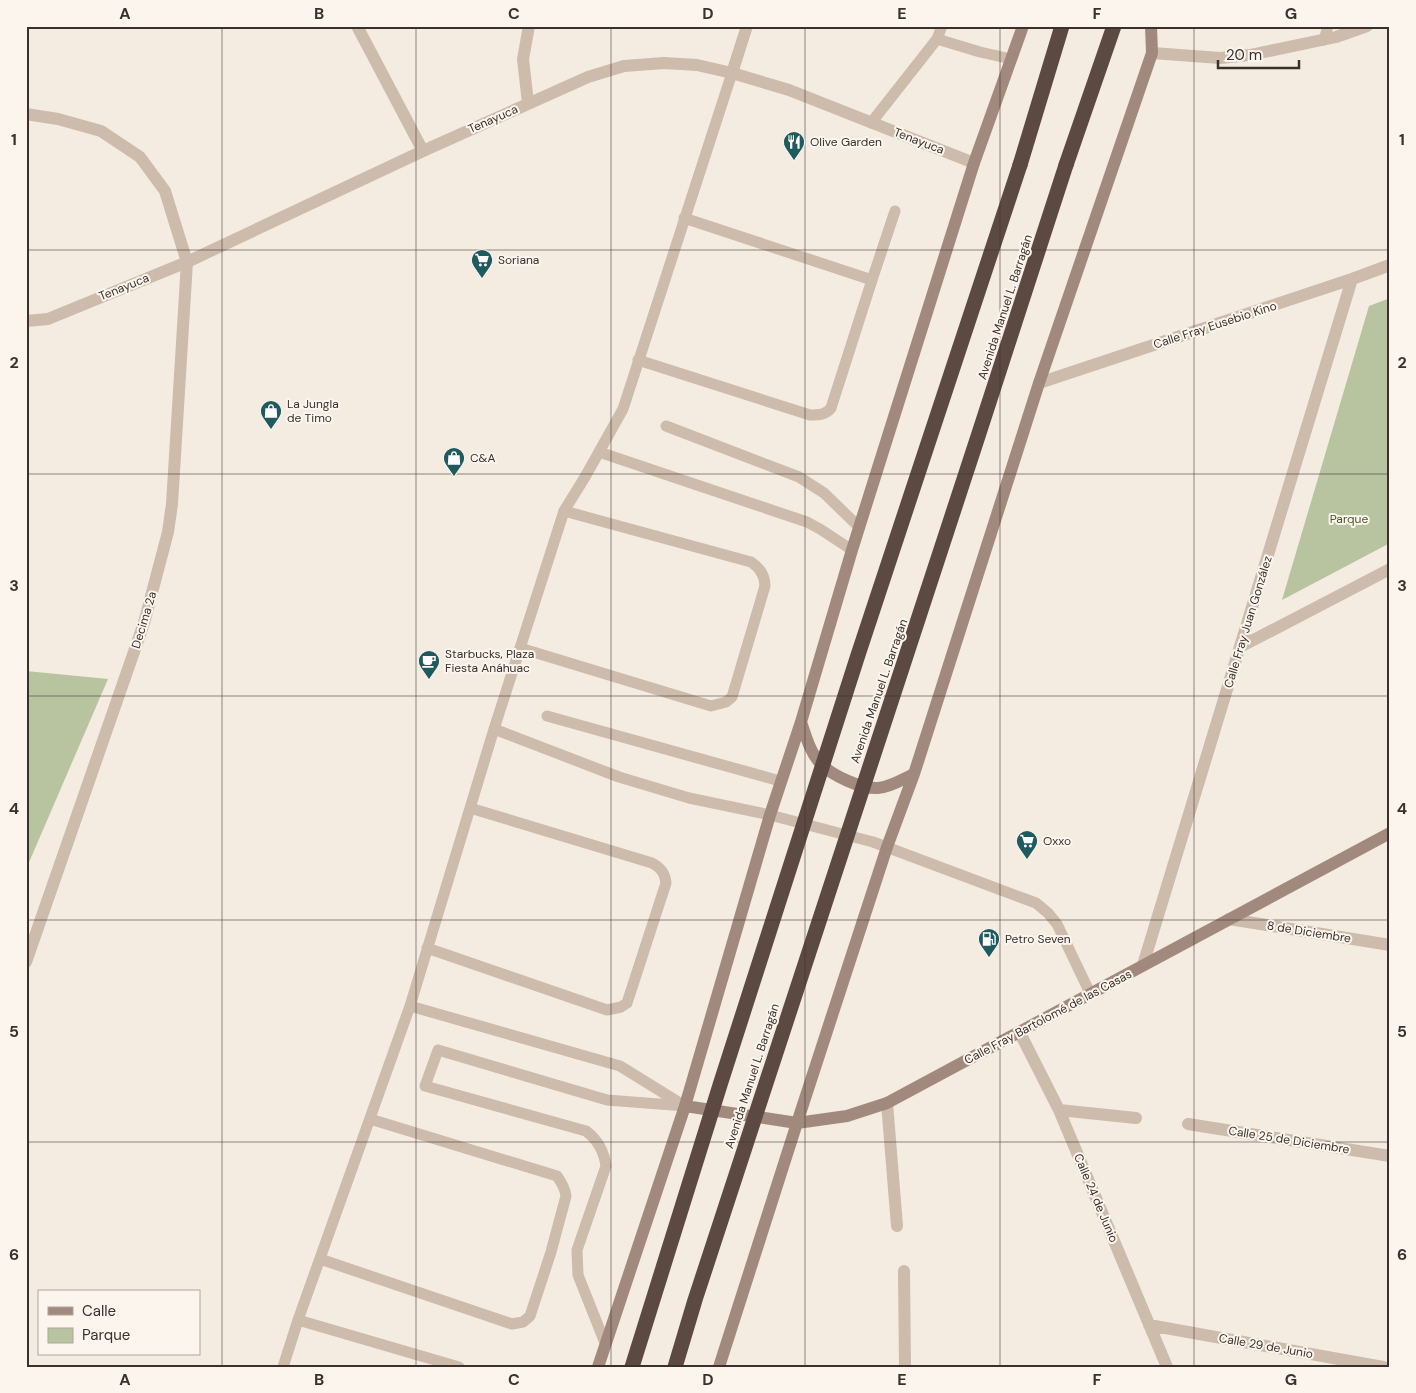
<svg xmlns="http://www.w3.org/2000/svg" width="1416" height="1393" font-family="'DM Sans',sans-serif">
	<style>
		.green { fill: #b8c4a0 }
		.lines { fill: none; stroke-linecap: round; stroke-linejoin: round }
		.lane { stroke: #cdbbac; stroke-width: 11 }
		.street { stroke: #cdbbac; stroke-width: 12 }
		.secondary { stroke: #a18a7d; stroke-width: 12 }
		.highway { stroke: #5c4a42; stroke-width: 15 }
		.highway-bridge { stroke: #5c4a42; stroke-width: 15 }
		.grid { fill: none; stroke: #3b302b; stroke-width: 1; stroke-opacity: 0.55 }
		.labels { text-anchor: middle; stroke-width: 4; stroke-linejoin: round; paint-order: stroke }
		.street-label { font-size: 12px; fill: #3b302b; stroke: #fbf5ee }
		.poi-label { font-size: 12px; fill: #3b302b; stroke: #fbf5ee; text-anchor: start }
		.park-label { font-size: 12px; fill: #4a5a2e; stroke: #fbf5ee }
		.neatline { fill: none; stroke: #3b302b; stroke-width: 2 }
		.grid-label { font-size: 16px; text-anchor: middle; font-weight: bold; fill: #3b302b }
	</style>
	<rect width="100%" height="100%" fill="#f4ebe1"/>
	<path class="green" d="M1390 298V543L1282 600 1369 306Z
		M26 671 108 679 30 860 26 870Z"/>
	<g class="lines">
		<path class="lane" d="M942 26 937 39 980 52 1011 59
			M1324 40 1328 26
			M871 123 937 39
			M872 280 895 211
			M638 360 810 415C818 415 826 415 831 408L872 280 684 218
			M666 426 799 477 824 493 859 527
			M599 452 807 522 820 529 852 550
			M520 648 711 706 726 702 732 697 765 586C765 575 760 568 751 562L564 511
			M547 716 780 781
			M494 729 619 777 689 798 770 815 873 842 1036 903 1048 913 1057 924 1090 993
			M427 948 607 1010 621 1007 627 1003 666 883C665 873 661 868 652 863L470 808
			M410 1006 620 1066 683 1105
			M320 1259 512 1324 523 1322 530 1316 551 1252 566 1196C565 1188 562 1183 557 1176L370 1119
			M298 1320 459 1367
			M605 1343 578 1275 577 1250 606 1166C604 1151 598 1140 586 1131L425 1086 438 1050 607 1100 685 1106
			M283 1367 298 1320 410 1006 494 729 564 511 585 477 623 409 732 73"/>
		<path class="street" d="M357 26 423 151
			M1152 53 1220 58 1250 55 1336 37 1367 26
			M732 73 747 26
			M528 103 523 59 529 26
			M26 114 58 119 101 131 140 157 165 191 187 262 172 504 168 532 144 623 26 962
			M26 321 48 319 187 262 423 151 588 77 624 66 664 63 697 65 732 73 789 90 974 163
			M1039 383 1352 279 1390 265
			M1240 647 1390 569
			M1229 919 1390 945
			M1143 965 1352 279
			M1020 1033 1059 1110 1167 1367
			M887 1103 897 1226
			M1059 1110 1136 1118
			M1188 1124 1390 1156
			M904 1271 905 1367
			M1149 1325 1383 1367"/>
		<path class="secondary" d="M801 722C806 736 810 753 821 764 833 776 861 789 878 788 891 787 903 779 914 774
			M685 1106 797 1123 847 1116 887 1103 1390 833
			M598 1367 685 1106 770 815 801 722 852 550 974 163 1023 26
			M719 1367 797 1123 887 847 914 774 1039 383 1152 53 1151 26"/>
		<path class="highway" d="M1020 165 1062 26
			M1066 165 1114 26"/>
		<path class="highway-bridge" d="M632 1367 720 1085 858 655 1020 165
			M675 1367 695 1300C818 922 944 544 1066 165"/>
	</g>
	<path class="grid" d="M222 26V1367M416 26V1367M611 26V1367M805 26V1367M1000 26V1367M1194 26V1367M26 250H1390M26 474H1390M26 696H1390M26 920H1390M26 1142H1390"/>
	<defs>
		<g id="restaurant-pin" transform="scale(1.125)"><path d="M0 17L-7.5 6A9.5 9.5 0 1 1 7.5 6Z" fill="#1f5a5e" stroke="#fbf5ee"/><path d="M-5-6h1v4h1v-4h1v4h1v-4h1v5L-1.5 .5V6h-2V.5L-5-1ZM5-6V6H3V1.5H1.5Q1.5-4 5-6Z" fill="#fff"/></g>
		<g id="supermarket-pin" transform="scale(1.125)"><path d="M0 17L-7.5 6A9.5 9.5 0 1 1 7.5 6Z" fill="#1f5a5e" stroke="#fbf5ee"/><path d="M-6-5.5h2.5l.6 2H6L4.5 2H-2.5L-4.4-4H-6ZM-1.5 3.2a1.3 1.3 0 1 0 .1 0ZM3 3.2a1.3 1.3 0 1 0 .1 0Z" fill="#fff"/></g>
		<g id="shop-pin" transform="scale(1.125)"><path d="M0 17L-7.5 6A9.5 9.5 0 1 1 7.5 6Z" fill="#1f5a5e" stroke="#fbf5ee"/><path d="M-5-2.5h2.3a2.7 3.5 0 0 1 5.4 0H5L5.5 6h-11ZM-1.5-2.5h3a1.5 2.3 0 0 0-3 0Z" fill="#fff"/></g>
		<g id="cafe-pin" transform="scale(1.125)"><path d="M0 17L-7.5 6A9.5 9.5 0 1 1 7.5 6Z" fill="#1f5a5e" stroke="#fbf5ee"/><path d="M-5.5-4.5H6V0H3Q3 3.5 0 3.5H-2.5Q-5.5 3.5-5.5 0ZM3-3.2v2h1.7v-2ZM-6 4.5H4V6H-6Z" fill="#fff"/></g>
		<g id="fuel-pin" transform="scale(1.125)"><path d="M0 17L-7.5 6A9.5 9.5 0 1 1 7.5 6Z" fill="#1f5a5e" stroke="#fbf5ee"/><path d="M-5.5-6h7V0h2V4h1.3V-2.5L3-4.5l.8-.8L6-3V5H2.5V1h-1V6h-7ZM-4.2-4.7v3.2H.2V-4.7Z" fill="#fff"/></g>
	</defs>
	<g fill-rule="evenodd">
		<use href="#restaurant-pin" x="794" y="142"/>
		<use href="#supermarket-pin" x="482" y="260"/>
		<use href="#shop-pin" x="271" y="411"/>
		<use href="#shop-pin" x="454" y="458"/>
		<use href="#cafe-pin" x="429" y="661"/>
		<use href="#supermarket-pin" x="1027" y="841"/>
		<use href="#fuel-pin" x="989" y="939"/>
	</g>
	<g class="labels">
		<g class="street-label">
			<text transform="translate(493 119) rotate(-24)" y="4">Tenayuca</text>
			<text transform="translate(919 141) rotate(21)" y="4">Tenayuca</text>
			<text transform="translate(124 287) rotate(-22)" y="4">Tenayuca</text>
			<text transform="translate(1005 307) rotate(-72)" y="4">Avenida Manuel L. Barragán</text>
			<text transform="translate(1215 325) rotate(-18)" y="4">Calle Fray Eusebio Kino</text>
			<text transform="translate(144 620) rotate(-73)" y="4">Decima 2a</text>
			<text transform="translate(1248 622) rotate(-73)" y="4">Calle Fray Juan González</text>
			<text transform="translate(879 691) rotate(-71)" y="4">Avenida Manuel L. Barragán</text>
			<text transform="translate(1309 932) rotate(9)" y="4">8 de Diciembre</text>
			<text transform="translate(1048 1017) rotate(-28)" y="4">Calle Fray Bartolomé de las Casas</text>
			<text transform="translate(752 1076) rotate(-72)" y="4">Avenida Manuel L. Barragán</text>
			<text transform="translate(1289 1140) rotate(9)" y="4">Calle 25 de Diciembre</text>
			<text transform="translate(1096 1198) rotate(67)" y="4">Calle 24 de Junio</text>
			<text transform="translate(1266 1346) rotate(10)" y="4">Calle 29 de Junio</text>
		</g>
		<g class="poi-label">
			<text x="810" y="146">Olive Garden</text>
			<text x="498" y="264">Soriana</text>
			<text x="287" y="408">La Jungla<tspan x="287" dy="14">de Timo</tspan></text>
			<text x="470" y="462">C&amp;A</text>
			<text x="445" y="658">Starbucks, Plaza<tspan x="445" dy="14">Fiesta Anáhuac</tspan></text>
			<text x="1043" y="845">Oxxo</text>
			<text x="1005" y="943">Petro Seven</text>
		</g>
		<g class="park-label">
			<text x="1349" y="523">Parque</text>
		</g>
	</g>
	<rect width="1416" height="1393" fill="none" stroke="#fbf5ee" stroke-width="55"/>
	<rect x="38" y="1290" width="162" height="65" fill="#fbf5ee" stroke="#aea6a0"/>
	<rect x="48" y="1307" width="25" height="8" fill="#a18a7d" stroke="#aea6a0"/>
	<text x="82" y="1316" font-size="15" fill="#3b302b">Calle</text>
	<rect x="48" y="1328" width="25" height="15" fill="#b8c4a0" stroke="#aea6a0"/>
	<text x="82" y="1340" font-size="15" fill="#3b302b">Parque</text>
	<path d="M1218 60v8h81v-8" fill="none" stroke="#3b302b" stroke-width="2.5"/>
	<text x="1226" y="60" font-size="15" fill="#3b302b" stroke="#fbf5ee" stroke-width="4" paint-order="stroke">20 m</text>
	<rect x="28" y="28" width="1360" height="1338" class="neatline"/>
	<g class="grid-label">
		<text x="125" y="19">A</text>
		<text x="319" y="19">B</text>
		<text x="514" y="19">C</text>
		<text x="708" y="19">D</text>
		<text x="902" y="19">E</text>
		<text x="1097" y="19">F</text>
		<text x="1291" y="19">G</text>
		<text x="14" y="145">1</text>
		<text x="1402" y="145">1</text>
		<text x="14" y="368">2</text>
		<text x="1402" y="368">2</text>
		<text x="14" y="591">3</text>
		<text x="1402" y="591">3</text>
		<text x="14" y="814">4</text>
		<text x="1402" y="814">4</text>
		<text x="14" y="1037">5</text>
		<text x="1402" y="1037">5</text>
		<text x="14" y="1260">6</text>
		<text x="1402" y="1260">6</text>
		<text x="125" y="1385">A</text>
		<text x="319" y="1385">B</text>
		<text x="514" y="1385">C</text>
		<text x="708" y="1385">D</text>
		<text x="902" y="1385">E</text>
		<text x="1097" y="1385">F</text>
		<text x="1291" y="1385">G</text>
	</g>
</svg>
